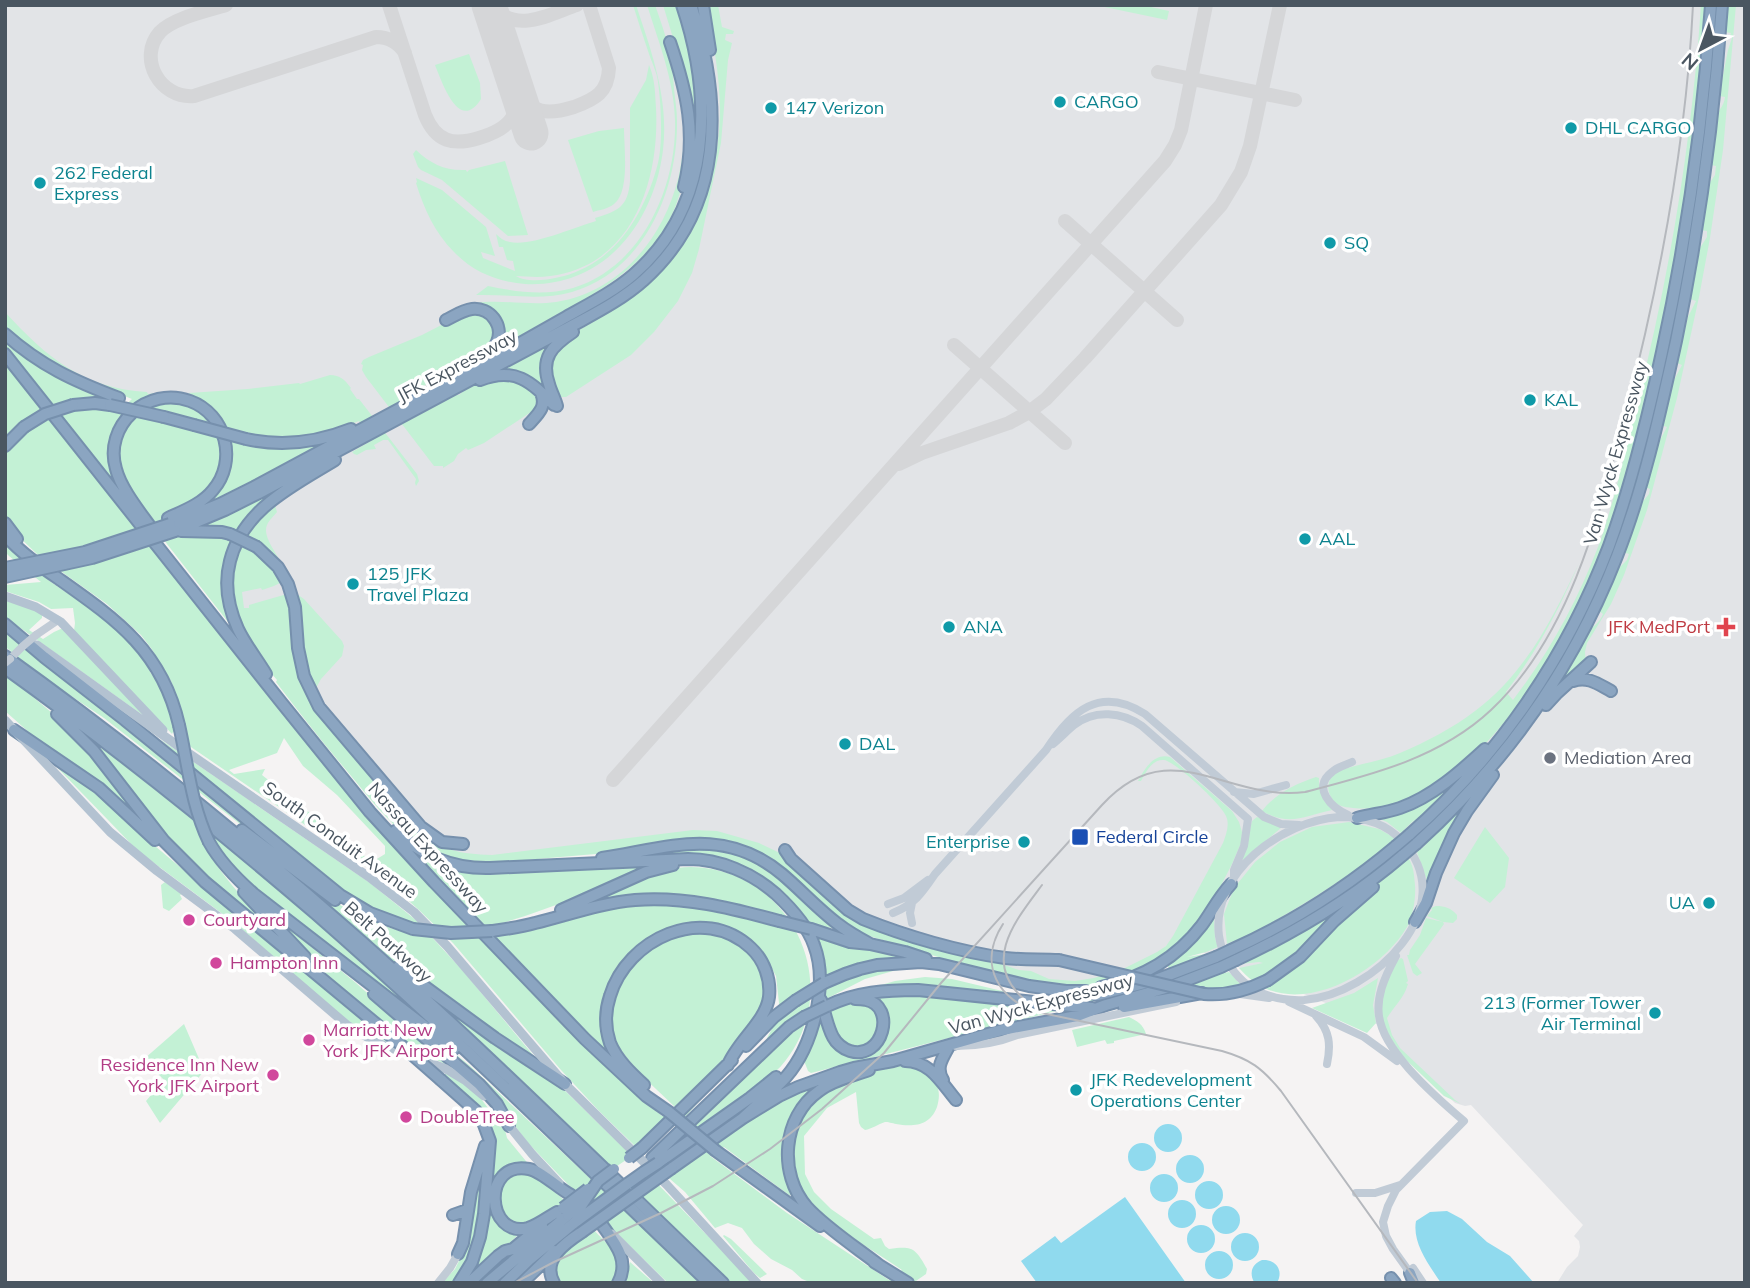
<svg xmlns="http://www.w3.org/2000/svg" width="1750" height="1288" font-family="Mulish,sans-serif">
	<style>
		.airport { fill: #e2e4e7 }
		.green { fill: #c3f1d5; fill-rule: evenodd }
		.water { fill: #90daee }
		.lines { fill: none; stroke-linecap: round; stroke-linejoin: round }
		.taxiway { stroke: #d5d6d8; stroke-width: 14 }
		.runway { stroke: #d5d6d8; stroke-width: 35 }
		.highway-casing { stroke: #7690ad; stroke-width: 14 }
		.secondary { stroke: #c1cbd6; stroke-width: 8 }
		.primary { stroke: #b3c2d1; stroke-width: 9 }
		.highway { stroke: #8ba5c1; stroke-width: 10 }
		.tram { stroke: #b5b8bd; stroke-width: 2 }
		.highway-bridge-casing { stroke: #7690ad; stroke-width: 14; stroke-linecap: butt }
		.secondary-bridge { stroke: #c1cbd6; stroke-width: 8 }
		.highway-bridge { stroke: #8ba5c1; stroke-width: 10 }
		.culture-dot { fill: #0f9aa8; stroke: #fff; stroke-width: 2.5 }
		.health-dot { fill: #e0444e; stroke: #fff; stroke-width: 2.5 }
		.worship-dot { fill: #6b7280; stroke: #fff; stroke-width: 2.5 }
		.transit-dot { fill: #1a4fb4; stroke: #fff; stroke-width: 2.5 }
		.hotel-dot { fill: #d1479c; stroke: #fff; stroke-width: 2.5 }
		.labels { text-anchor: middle; stroke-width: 7; stroke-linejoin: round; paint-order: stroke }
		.culture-label { font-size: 18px; fill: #0d838f; stroke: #fff; text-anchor: start }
		.street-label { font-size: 18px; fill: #4a5661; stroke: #fff }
		.health-label { font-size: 18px; fill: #be3a42; stroke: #fff; text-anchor: end }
		.worship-label { font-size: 18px; fill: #5b616d; stroke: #fff; text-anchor: start }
		.transit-label { font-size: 18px; fill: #164399; stroke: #fff; text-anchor: start }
		.hotel-label { font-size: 18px; fill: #b23c85; stroke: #fff; text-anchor: start }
	</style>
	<rect width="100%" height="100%" fill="#f5f3f3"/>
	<path class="airport" d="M5 5H1745V1283H1557L1567 1267 1578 1256 1580 1247 1579 1241 1574 1236 1583 1225 1471 1105 1465 1106 1455 1103 1398 1048 1386 1028 1173 940 1158 953 1121 971 1094 980 1075 982 1048 980 873 928 726 837 480 861 461 858 419 837 244 623 236 584 257 534 276 512 203 419 82 379 36 353 5 324Z"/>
	<path class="green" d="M633 5H636C652 53 669 99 663 150 654 223 604 288 525 284 498 282 473 272 454 252 435 233 424 209 416 183L417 182 416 178 442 190 486 227 495 256 481 252 483 258 515 271 513 261 507 260 503 247H499L496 234C500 238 504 241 510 242 530 247 575 227 596 221L595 218C618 211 628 207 630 181V108L646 80 649 65C655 79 655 92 656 108 659 165 643 234 589 264 573 272 555 277 537 277 530 277 522 276 516 276 530 285 563 278 578 271 622 253 647 206 658 163 663 142 661 103 658 82 657 72 651 61 648 51 643 36 638 21 633 5Z
		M647 5H655C661 22 667 39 671 57 673 67 673 78 674 89 675 99 677 110 677 121 678 190 644 271 572 292 541 301 508 294 476 295L488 286C517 292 545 296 573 288 642 267 677 187 675 120 674 80 659 43 647 5Z
		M663 5H677C692 50 697 91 695 138L677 51Z
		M706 5H718L722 27 734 31 733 34H726L725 40 732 43 728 60 721 143 699 249 692 273 678 301 654 332 631 355 566 397H561L555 393 551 383V354L559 343C585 325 615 311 640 291 694 247 719 180 720 111 720 76 713 40 706 5Z
		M1095 5H1142L1169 11 1167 20Z
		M1701 5H1705C1698 132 1679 258 1650 382 1634 448 1618 516 1591 579 1577 611 1559 642 1540 672 1513 715 1481 756 1437 783 1409 801 1387 811 1353 808 1344 807 1335 806 1331 797 1326 788 1328 781 1334 773 1355 764 1379 762 1400 753 1426 742 1453 728 1475 711 1525 674 1553 618 1579 563 1559 610 1537 651 1506 692L1513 700C1549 653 1577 602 1598 547 1615 501 1625 451 1637 404 1670 273 1692 140 1701 5Z
		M1727 5H1736L1723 150 1710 238 1699 297 1677 398 1647 510 1624 575 1611 604 1587 643 1585 652 1586 664 1563 682 1561 681 1578 650C1583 645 1583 640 1587 634 1592 626 1600 623 1603 614L1599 611 1617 570 1627 560 1629 554 1623 552 1640 505 1649 494 1650 489 1645 487 1658 444 1667 427 1661 425 1673 382 1682 365 1677 363 1688 317 1696 301 1690 299 1700 248 1707 237V231L1701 230 1709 184 1715 175 1716 166 1711 165C1713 151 1714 126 1718 113 1721 107 1724 105 1725 97L1719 96 1728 50 1732 38 1730 36 1731 33 1725 32Z
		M469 54 480 83 481 99C459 134 442 82 435 65Z
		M687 115C685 137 687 162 682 184 668 253 610 286 553 317 534 327 516 339 497 348L502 330 475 303C502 299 529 306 556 302 619 292 663 239 678 179 683 158 685 136 687 115Z
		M624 128C624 148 630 192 614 204 608 209 599 210 593 212L568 140 599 131Z
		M416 150C431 164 445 171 466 170L467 172 469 170 505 161 528 235 508 236 442 180 421 170 418 167 413 154Z
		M5 312C46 357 84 389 147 392L148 394 156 393V396L148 397V399C122 409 105 442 113 469 114 475 118 480 120 485L117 486 14 357 5 345V337C40 366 69 381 110 398L109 401 87 399 72 401 73 408 89 406 120 410 132 399C102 387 70 377 43 359 29 350 17 339 5 328Z
		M477 312 494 324C494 327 496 331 496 335 493 353 458 368 443 376L442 374 431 382 399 399 410 420 455 395H459C474 379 504 374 524 383 529 385 534 391 537 395L538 403 534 410 484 443 468 450 466 448 458 454 454 461 443 468V466H434L366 377 362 370 363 365 361 364 363 360 369 357 422 335 455 318Z
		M556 340 549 347 550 397 506 371 505 366Z
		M5 359 258 679 554 1014 596 1057 662 1116 675 1107 638 1072 617 1045 611 1032 612 1001 622 976 655 943 697 931 722 933 745 945 761 964 769 983 752 1042 686 1116 647 1148 639 1150 599 1111 561 1070 453 943 419 910 384 879 188 745 189 743 187 741 178 702 171 681 151 648 141 635 107 604 38 555 15 533 5 518V452L16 437 5 440ZM284 738 303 766 337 795 385 846V854L372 862 262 775 265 769 234 774 229 770 277 753Z
		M330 375C340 375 345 380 351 388L350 389 357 399H359L417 474 419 481 416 486 415 483 416 479 388 440H383L374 445 376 449 366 450 357 455 354 454 352 452 371 441 359 421 290 447 298 448 299 446 317 443 318 446 292 461 291 460C263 480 230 494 198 506L215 491 227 439 190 397 189 393 248 389 299 383 300 384Z
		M171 400C181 402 193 404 201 411 226 431 227 466 208 489 199 501 180 508 167 515L289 483C278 491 264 499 254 509 233 530 221 559 223 588 224 599 228 610 230 620L228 622 167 544 129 489 120 472 117 448 129 420 157 402Z
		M274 502 277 512C274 516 269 520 267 525 260 542 293 566 282 581 279 585 268 588 262 590L261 588 242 592 244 608H249V605L294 592 304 599 342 641 344 646 342 656 321 679 315 690 325 721 417 829C442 851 460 854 492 855L693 830 717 831 759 843 782 854 852 915 889 922 900 928 984 958 1019 970 1031 971 1049 979 1075 981 1094 978 1121 970 1157 952 1166 946 1173 936 1223 843C1226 834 1230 825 1226 816 1222 805 1175 761 1164 760 1152 759 1146 772 1141 781H1138C1145 768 1154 753 1170 757L1232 811 1239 822 1242 832 1241 843 1232 864 1210 907 1172 955 1113 982 1068 987 1045 986 948 960 853 931 788 875 724 843 490 863C474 863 458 863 442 857 402 842 373 802 347 771 322 742 299 712 276 682L277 680 266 667 263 659H261L238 622 230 592 238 542Z
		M5 543C20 557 35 570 51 582 71 596 94 609 113 625 128 637 141 654 151 670L150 672C164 689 170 712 175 733L173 732 172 734 74 631 75 623 73 608 51 609 39 602 5 591V585L41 582 9 556 5 552Z
		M5 598 33 608 42 615V618L29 630 43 639 54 632 63 628 145 715 144 716 5 617Z
		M5 632 44 659 260 835 258 838 104 718 13 657 9 654 11 651 5 647Z
		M6 674 65 724 92 753 146 824 40 742 5 711Z
		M160 739 370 883 417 921 463 971 554 1080 632 1156 611 1170 279 864C324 895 358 922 413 934L415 923 374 910 355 900 331 882 199 774Z
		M94 743 118 760C230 849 344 937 445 1039L253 889 233 869 212 837 196 825C211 869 248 903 280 936L279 938 176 853Z
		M49 759 91 786 149 841 391 1044 368 1033 346 1020 236 924 138 851Z
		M1316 777 1319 778C1318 794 1327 799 1332 810 1304 816 1290 827 1262 811 1275 794 1295 784 1316 777Z
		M1455 780 1457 782 1430 810 1407 831 1415 819 1401 833 1387 822 1375 817Z
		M1481 787 1434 869 1431 870 1432 873 1427 881 1417 852 1427 844 1420 848 1419 847Z
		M1257 817 1282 827 1242 861 1252 821Z
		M1349 822 1379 829 1395 838C1387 851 1367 862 1353 872 1313 899 1273 923 1230 945L1233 941 1227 944 1224 914 1234 888 1255 862 1280 842 1312 827Z
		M1485 827 1509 858 1505 887 1490 903 1454 878Z
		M676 847 728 851 774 871 826 919 832 928 809 924 925 966 893 971 865 979 824 1000 822 1011 867 989 895 981 925 977 952 979 1027 997 1064 1001 1103 999 811 1073 808 1071 803 1058 823 990 798 911 778 887 754 872 726 859 707 857V855L629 857Z
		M410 849 464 871 640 866V868C593 891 546 911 495 925L496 935 576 915 652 901 787 918C742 906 698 892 652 893 630 893 608 900 587 904L586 902C620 887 654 867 691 867 789 868 846 982 786 1060 773 1077 754 1089 737 1101 720 1113 702 1125 685 1138L684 1136 709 1113 767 1052 794 1031 796 1019 767 1041 766 1040 778 1017 779 1003 776 976 765 956 749 938 723 926 695 923 677 926 654 935 639 944 622 964 610 983 603 1007 608 1052H607L480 923Z
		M1409 859C1414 868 1414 875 1415 885 1416 898 1413 916 1407 927 1383 968 1317 1008 1269 990 1256 985 1247 977 1239 968L1263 963 1259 962 1240 964C1299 939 1352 901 1403 862Z
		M165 882 182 894 180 895 182 899 169 911 163 908 161 885Z
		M1436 906C1445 906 1451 908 1457 915V919L1453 923 1443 922 1444 924 1415 964 1422 973 1417 976 1413 973 1407 955H1409L1410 950 1420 935 1426 918 1443 922 1427 916 1432 910 1431 908Z
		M1214 917 1215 938 1218 947 1206 952 1187 957 1206 954 1213 951 1214 953 1169 970 1168 966 1184 953 1196 940Z
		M281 927 289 929 298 936 356 983 457 1073 439 1061 420 1053 324 973Z
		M1401 958 1403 959 1408 981 1406 983 1408 984C1404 998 1395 1005 1387 1018L1392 1035 1400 1048 1455 1100 1461 1104 1444 1096 1403 1057 1384 1029 1380 1008 1382 992 1396 962Z
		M1222 971 1224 973 1229 972 1242 986 1253 994 1164 995Z
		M1378 978 1373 1005 1376 1023 1367 1033 1312 1008 1354 993Z
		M407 1015 469 1065 702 1283H668L588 1205 528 1143 486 1088Z
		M1129 1017C1137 1021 1143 1024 1146 1034L1114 1041V1043L1107 1044 1105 1040 1077 1047 1072 1030Z
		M184 1024 200 1061 205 1070 160 1123 146 1101 164 1080 144 1059Z
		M909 1063C923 1066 931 1073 937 1086 940 1093 939 1100 937 1107 930 1126 913 1127 896 1124 893 1123 887 1122 885 1122 878 1124 872 1129 865 1130L861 1127 859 1123 856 1092 827 1108 804 1136 805 1174 814 1192 831 1209 874 1239 881 1238 885 1246 889 1249C912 1246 915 1247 927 1269L926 1274 913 1283H812L802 1279 792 1270 771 1259 754 1244 742 1228 728 1223 715 1228 685 1192 662 1172C711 1134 766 1100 827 1082 805 1099 784 1122 784 1151 784 1167 790 1181 792 1195H789L724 1147 710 1156 787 1213 889 1280 902 1270C884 1258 866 1246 848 1235 836 1227 822 1220 813 1210 800 1196 790 1175 791 1156 792 1111 817 1090 857 1076 875 1070 891 1065 909 1063Z
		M446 1073 466 1085 478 1095 505 1130 507 1138 530 1166 519 1164 508 1167 489 1198 491 1210 495 1220H497L519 1234 475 1276 472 1274 482 1246 489 1124 478 1105 444 1075Z
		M529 1171 548 1185 566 1202 525 1224 515 1222 514 1225 509 1222 497 1206 501 1182 508 1174Z
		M478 1176 481 1177 483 1186 476 1242 457 1283H442L455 1269 463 1253Z
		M652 1178 753 1283H729L669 1226 670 1223 634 1191Z
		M588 1224 613 1250 618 1263 615 1283H559L554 1270 562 1251Z
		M724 1235 731 1239 767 1274 760 1278 754 1273 723 1236Z
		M630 1262 654 1283H623L627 1276Z"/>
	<path class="water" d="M1154 1138a14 14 0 1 1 28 0a14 14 0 1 1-28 0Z
		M1128 1157a14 14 0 1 1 28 0a14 14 0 1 1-28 0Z
		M1176 1169a14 14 0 1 1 28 0a14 14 0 1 1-28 0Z
		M1150 1188a14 14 0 1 1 28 0a14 14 0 1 1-28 0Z
		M1195 1195a14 14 0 1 1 28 0a14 14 0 1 1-28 0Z
		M1125 1197 1186 1283H1037L1021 1261 1055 1236 1061 1243Z
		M1168 1214a14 14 0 1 1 28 0a14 14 0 1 1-28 0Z
		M1212 1220a14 14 0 1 1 28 0a14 14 0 1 1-28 0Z
		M1447 1211 1462 1219 1487 1242 1510 1256 1534 1283H1441C1429 1265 1412 1243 1416 1221L1430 1212Z
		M1187 1239a14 14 0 1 1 28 0a14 14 0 1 1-28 0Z
		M1231 1247a14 14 0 1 1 28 0a14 14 0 1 1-28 0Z
		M1205 1265a14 14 0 1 1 28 0a14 14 0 1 1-28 0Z
		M1262 1260C1276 1259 1284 1270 1277 1283L1254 1282C1249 1273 1252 1264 1262 1260Z"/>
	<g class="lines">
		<path class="taxiway" d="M226 5C207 11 173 18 160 32 137 58 160 99 194 96L376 37C389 37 398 42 405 53
			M389 5 425 115C436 142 453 146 479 138 511 128 522 115 514 81
			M491 5C515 35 548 15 577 5
			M1158 72 1295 100
			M517 88C531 115 548 115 574 107 596 99 608 92 609 68L589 5
			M1065 221 1177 320
			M954 345 1065 443
			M899 464 922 453 1009 423 1029 412 1046 399 1085 358 1221 205 1241 172 1250 146 1280 5
			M613 780 1165 161 1175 145 1181 130 1206 5"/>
		<path class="runway" d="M489 5 531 133"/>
		<g class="highway-casing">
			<path id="highway" d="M703 5 710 50
				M670 42C687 92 697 135 684 187
				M446 320C454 316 463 310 472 309 490 307 504 325 497 342 494 349 489 354 483 359
				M5 334C41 366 74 381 119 398
				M5 354 281 702 370 812 434 882 585 1039 646 1096 669 1112
				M480 380C515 366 531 382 554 405
				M73 405 95 403 110 405
				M557 406C555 398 551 392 549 384 540 358 552 346 573 332
				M164 417 194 425
				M529 424C538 414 547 407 541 393
				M246 439C283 447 316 443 351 429
				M5 446 24 427
				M5 523 17 539
				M170 524 220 504 254 487C331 446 407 405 483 364 511 348 538 333 566 317 589 304 613 292 633 275 713 206 713 98 682 5
				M152 529C140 512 121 489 116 469 103 426 147 385 190 401 226 414 238 461 213 490 202 504 183 511 168 518
				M175 531 225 510 259 493 581 321C603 309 625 297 644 280 725 207 723 101 691 5
				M181 531 222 532 230 534
				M5 535C21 553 40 566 59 579 117 620 162 651 179 725
				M257 547 278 567 288 584 295 607 298 648 304 676 319 707 421 827 442 842 463 844
				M5 624 44 657 125 720 340 895 370 913 413 929
				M5 656C129 745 247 840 361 941 485 1051 603 1168 723 1283
				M5 668C112 745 216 828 316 914 451 1032 579 1159 709 1283
				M266 674C257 659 245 644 238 629 228 607 224 584 230 561 243 509 293 486 335 460
				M1573 681C1588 676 1598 684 1611 691
				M1546 705 1557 693 1591 662
				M57 714 94 751 164 841 205 882 392 1037
				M14 730 99 788 155 840
				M1357 818C1371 814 1386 813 1400 808 1432 797 1461 771 1485 749
				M242 830 335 900
				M395 831C423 856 452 869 490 868L688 859C720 859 752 873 776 894 791 908 807 925 814 945 829 984 813 1046 786 1077 773 1091 758 1104 743 1118
				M1409 835C1498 757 1567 657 1609 546 1632 483 1648 417 1662 352 1687 238 1703 122 1711 5
				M209 842C220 862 237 879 254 894L454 1049
				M1416 844C1505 764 1574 667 1617 556 1644 487 1660 413 1676 341 1699 230 1714 118 1722 5
				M785 850 791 859 848 910 863 919C905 936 960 952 1005 958 1023 960 1041 959 1059 960
				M602 858C668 848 723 825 782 874 801 890 818 909 838 924 848 932 859 938 870 944
				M244 892 305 957
				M561 910 646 872 673 865
				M1415 922 1426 903 1436 873 1454 833 1467 811 1493 775
				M811 929 850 942 870 944 905 952 926 959
				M492 931C506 929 521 927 535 923 568 915 600 903 635 900 684 896 731 908 779 921
				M1231 950C1291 923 1346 888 1396 846
				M1236 960C1296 932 1353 898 1403 855
				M398 967 495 1038 565 1084
				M1268 980 1300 957 1334 921 1373 887
				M824 983 845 974 860 969 877 965 921 962 939 964 1029 986 1066 991H1085L1098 995 1153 981 1216 957
				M1101 987C1142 978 1176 959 1202 925 1212 911 1219 897 1231 884
				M374 994 479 1084 497 1104 509 1126
				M821 1000C825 1012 827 1026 833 1037 836 1043 843 1049 850 1051 883 1061 897 1006 866 1000 862 999 858 999 855 999
				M827 1006C856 992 886 990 918 990L1092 1008
				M1124 1007 1202 993
				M746 1046 774 1017 795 1001
				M905 1061C930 1061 941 1082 956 1100
				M869 1070C853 1076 833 1080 819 1091 782 1117 778 1174 807 1207 825 1227 857 1248 879 1265
				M441 1080 476 1111 483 1122 490 1141 484 1214 480 1237 472 1262 459 1283
				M943 1080C935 1067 943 1058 949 1046
				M644 1085C631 1073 617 1060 610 1043 605 1028 605 1011 610 996 627 939 703 903 751 948 764 960 771 979 769 997 766 1021 737 1042 728 1065
				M642 1148 732 1060
				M716 1151 820 1226
				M652 1158 789 1027 804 1017
				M658 1163 750 1098 776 1077
				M672 1168 743 1118 779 1096 798 1087 840 1072 854 1068 893 1061 1002 1030 1077 1016 1106 1005 1169 987 1221 967
				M627 1184 644 1172
				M557 1212C548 1217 538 1225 528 1228 486 1239 481 1160 529 1169 541 1171 558 1188 571 1195
				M453 1215 467 1210
				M600 1222C613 1241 631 1259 618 1283
				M458 1254 463 1243 471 1192 485 1146
				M874 1262 908 1283
				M1410 1273 1414 1283
				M1391 1278 1395 1283
				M469 1283 498 1256 505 1251 513 1249 542 1225
				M487 1283 568 1215
				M505 1283 529 1260 574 1223
				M522 1283 555 1251
				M554 1283C541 1260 565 1243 582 1232"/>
		</g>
		<path class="secondary" d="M36 635 58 620
			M10 659 23 646
			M1053 744C1060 738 1067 731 1074 725 1095 709 1122 712 1142 726L1248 819 1244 846 1234 870V877
			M1234 792 1254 794 1286 785
			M1348 815C1332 808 1311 788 1332 772 1337 767 1346 765 1352 762
			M1339 817C1363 817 1386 823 1402 841 1464 907 1373 995 1304 1000 1282 1001 1261 996 1244 982 1230 970 1222 954 1219 936 1211 872 1282 821 1339 817Z
			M888 904 904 898 928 880
			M893 913C915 904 922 893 935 874L1046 750C1071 711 1100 685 1145 714L1264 817 1281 824 1299 825
			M912 923 910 913 912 903
			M1396 956C1369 1005 1373 1027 1409 1069 1426 1088 1445 1105 1464 1121L1396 1190 1388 1206 1383 1222 1386 1236 1393 1249 1413 1277
			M1233 993 1269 998
			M1289 1002 1364 1037 1397 1061
			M1316 1016C1330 1031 1331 1045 1327 1064
			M956 1046C977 1046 997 1043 1017 1035L1176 1002
			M1356 1193H1375L1400 1185
			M1413 1268 1423 1283
			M438 1283 450 1268 458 1254"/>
		<path class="primary" d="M5 596 36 607 61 622 163 730
			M37 645 181 748 369 877 414 912 447 946 565 1084 667 1185 757 1283
			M5 720 110 832 157 871 235 929 347 1025 375 1042 446 1069 466 1081 484 1096
			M506 1122 532 1154 559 1183
			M612 1234 661 1283"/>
		<use href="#highway" class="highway"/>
		<path class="tram" d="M1003 924C977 964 998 1002 1042 1013L1222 1051C1250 1059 1262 1068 1281 1091L1418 1283
			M1025 1000C980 962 1016 920 1042 885
			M514 1283 554 1262 661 1213 713 1186 770 1149 822 1109 884 1053 941 983 1102 805C1171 730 1225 802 1305 792 1371 775 1440 758 1491 710 1570 636 1599 517 1625 416 1660 282 1686 144 1693 5"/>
		<g class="highway-bridge-casing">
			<path id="highway-bridge" d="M110 405 164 417
				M194 425 246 439
				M24 427 45 414 73 405
				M230 534 257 547
				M5 568 85 552 170 524
				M5 577 92 558 175 531
				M179 725C188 765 191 804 209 842
				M1396 846 1409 835
				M1403 855 1416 844
				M779 921 811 929
				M413 929 451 933 492 931
				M1216 957 1231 950
				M1059 960 1204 994C1227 996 1248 990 1268 980
				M1221 967 1236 960
				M795 1001 824 983
				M804 1017 827 1006
				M392 1037 441 1080
				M669 1112 716 1151
				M629 1158 642 1148
				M644 1172 658 1163
				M563 1208 588 1189
				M568 1215 581 1206 598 1181 614 1169
				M574 1223 627 1184
				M582 1232 672 1168"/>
		</g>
		<path class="secondary-bridge" d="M23 646 36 635
			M5 663 10 659"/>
		<use href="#highway-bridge" class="highway-bridge"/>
	</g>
	<g class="culture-dot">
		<circle cx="1060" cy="102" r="7"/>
		<circle cx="771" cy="108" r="7"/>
		<circle cx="1571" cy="128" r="7"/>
		<circle cx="40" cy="183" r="7"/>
		<circle cx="1330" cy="243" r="7"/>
		<circle cx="1530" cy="400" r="7"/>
		<circle cx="1305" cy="539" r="7"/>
		<circle cx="353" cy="584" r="7"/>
		<circle cx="949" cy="627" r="7"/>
		<circle cx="845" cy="744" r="7"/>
		<circle cx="1024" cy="842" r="7"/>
		<circle cx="1709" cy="903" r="7"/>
		<circle cx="1655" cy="1013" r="7"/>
		<circle cx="1076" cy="1090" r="7"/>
	</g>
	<path class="health-dot" d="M1722.5 616.5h7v7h7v7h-7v7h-7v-7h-7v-7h7z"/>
	<circle class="worship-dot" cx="1550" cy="758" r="7"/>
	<rect class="transit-dot" x="1071" y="828" width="18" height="18" rx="3.5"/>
	<g class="hotel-dot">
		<circle cx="189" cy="920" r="7"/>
		<circle cx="216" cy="963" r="7"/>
		<circle cx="309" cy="1040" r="7"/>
		<circle cx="273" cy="1075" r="7"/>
		<circle cx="406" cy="1117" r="7"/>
	</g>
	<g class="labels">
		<g class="culture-label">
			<text x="1074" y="108">CARGO</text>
			<text x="785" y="114">147 Verizon</text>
			<text x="1585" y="134">DHL CARGO</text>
			<text x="54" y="179">262 Federal<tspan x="54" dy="21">Express</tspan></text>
			<text x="1344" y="249">SQ</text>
			<text x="1544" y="406">KAL</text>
			<text x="1319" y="545">AAL</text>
			<text x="367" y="580">125 JFK<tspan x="367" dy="21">Travel Plaza</tspan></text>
			<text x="963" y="633">ANA</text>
			<text x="859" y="750">DAL</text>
			<text x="1010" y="848" text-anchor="end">Enterprise</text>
			<text x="1695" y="909" text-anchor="end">UA</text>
			<text x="1641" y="1009" text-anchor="end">213 (Former Tower<tspan x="1641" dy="21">Air Terminal</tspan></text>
			<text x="1090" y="1086">JFK Redevelopment<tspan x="1090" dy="21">Operations Center</tspan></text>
		</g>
		<g class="street-label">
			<text transform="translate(457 366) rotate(-28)" y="6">JFK Expressway</text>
			<text transform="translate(1616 453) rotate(-74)" y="6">Van Wyck Expressway</text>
			<text transform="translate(340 840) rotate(36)" y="6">South Conduit Avenue</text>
			<text transform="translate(428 848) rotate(48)" y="6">Nassau Expressway</text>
			<text transform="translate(388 942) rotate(42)" y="6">Belt Parkway</text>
			<text transform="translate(1041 1004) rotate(-15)" y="6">Van Wyck Expressway</text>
		</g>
		<g class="health-label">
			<text x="1710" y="633">JFK MedPort</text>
		</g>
		<g class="worship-label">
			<text x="1564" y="764">Mediation Area</text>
		</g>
		<g class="transit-label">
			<text x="1096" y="843">Federal Circle</text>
		</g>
		<g class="hotel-label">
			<text x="203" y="926">Courtyard</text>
			<text x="230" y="969">Hampton Inn</text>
			<text x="323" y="1036">Marriott New<tspan x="323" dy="21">York JFK Airport</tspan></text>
			<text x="259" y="1071" text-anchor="end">Residence Inn New<tspan x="259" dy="21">York JFK Airport</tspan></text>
			<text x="420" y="1123">DoubleTree</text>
		</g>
	</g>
	<rect width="1750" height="1288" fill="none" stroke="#4a5661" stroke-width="14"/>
	<g transform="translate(1701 49) rotate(221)" stroke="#ffffff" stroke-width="5" paint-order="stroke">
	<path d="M0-5L12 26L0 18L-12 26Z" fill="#4a5661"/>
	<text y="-10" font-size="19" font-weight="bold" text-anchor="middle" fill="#4a5661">N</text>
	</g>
</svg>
